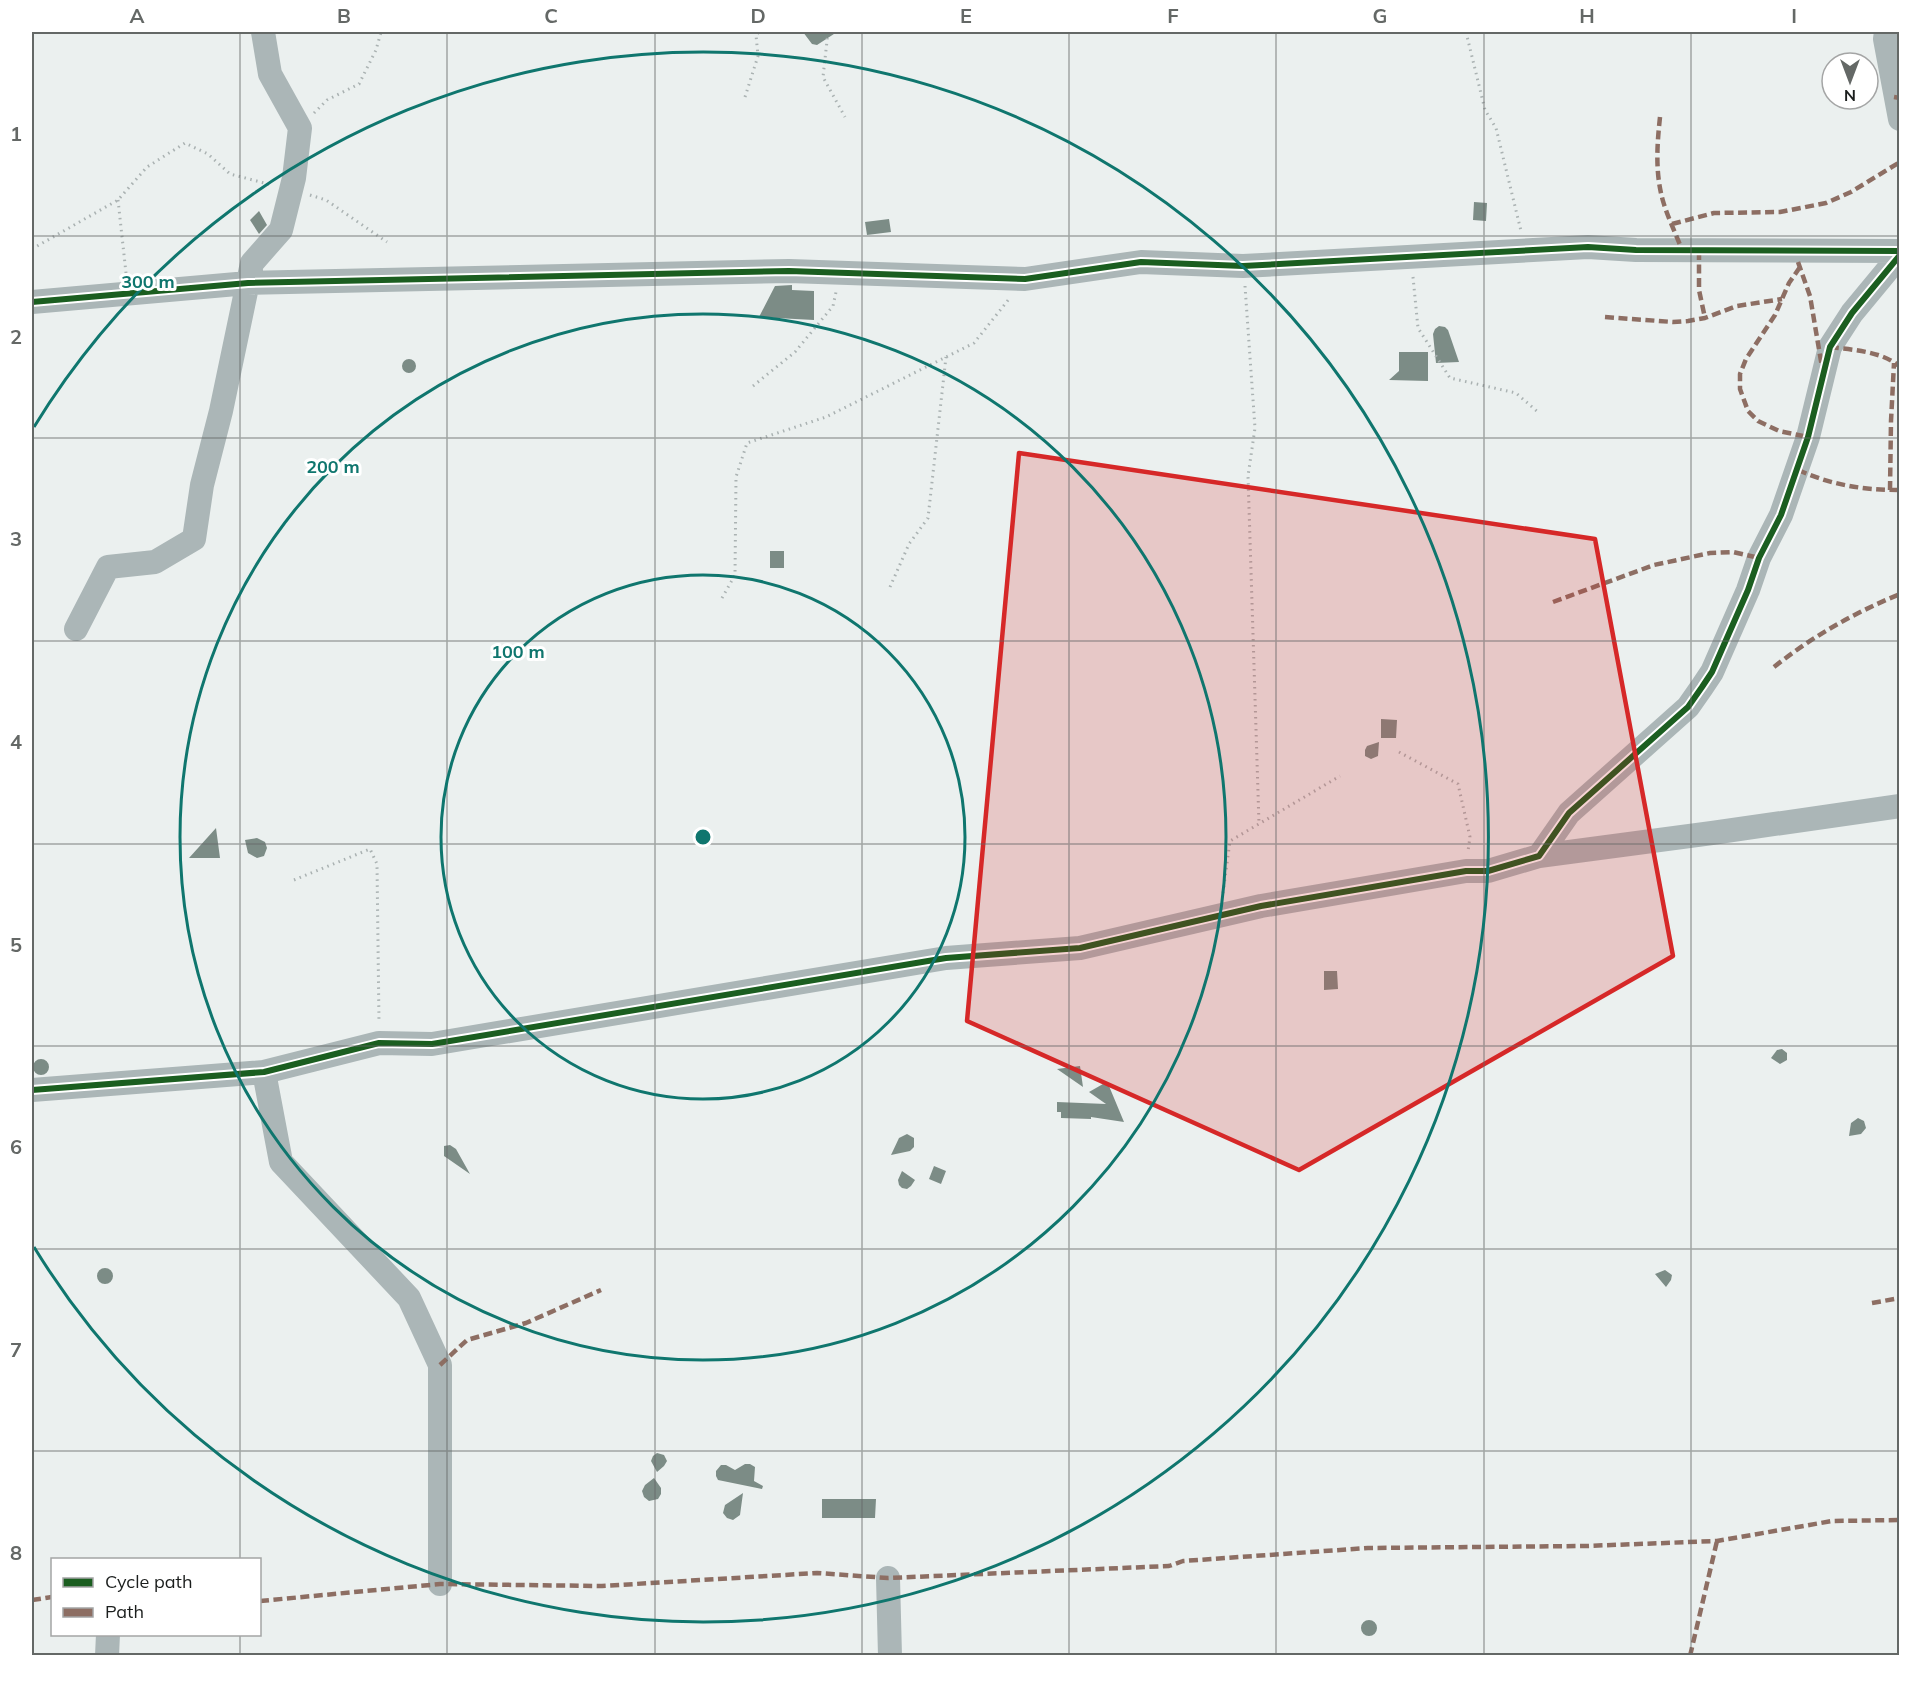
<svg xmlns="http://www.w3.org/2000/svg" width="1931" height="1687" font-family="Mulish,sans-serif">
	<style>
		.building { fill: #7c8c86 }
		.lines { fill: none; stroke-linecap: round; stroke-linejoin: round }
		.path { stroke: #aab2b2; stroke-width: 3; stroke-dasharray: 1.5 4.5; stroke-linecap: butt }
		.minor { stroke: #abb6b7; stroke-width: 24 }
		.quiet { stroke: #8d6e63; stroke-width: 4.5; stroke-dasharray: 9 4.5; stroke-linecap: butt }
		.cycleway-casing { stroke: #fff; stroke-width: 10 }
		.cycleway { stroke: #1b5e20; stroke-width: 6 }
		.marked { fill: #d62828; fill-opacity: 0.2; stroke: #d62828; stroke-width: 4.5; stroke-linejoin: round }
		.grid { fill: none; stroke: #646866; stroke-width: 1.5; stroke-opacity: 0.55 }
		.ring { fill: none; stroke: #0f766e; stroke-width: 3 }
		.centre { fill: #0f766e; stroke: #fff; stroke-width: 3 }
		.ring-label { font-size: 18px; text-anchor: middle; font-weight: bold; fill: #0f766e; stroke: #fff; stroke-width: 6; stroke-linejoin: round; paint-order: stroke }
		.neatline { fill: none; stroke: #646866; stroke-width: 2 }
		.grid-label { font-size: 20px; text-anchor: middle; font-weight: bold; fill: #646866 }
	</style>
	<rect width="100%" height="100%" fill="#ebf0ef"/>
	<path class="building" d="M803 32H837L817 45 812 44Z
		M1474 202 1487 203 1486 221 1473 220Z
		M259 211 267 225 259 234 250 220Z
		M889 219 891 232 867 235 865 222Z
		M792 285V290L814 291V320L759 317 775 286Z
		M1439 326 1445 327 1448 330 1459 362 1436 363 1433 334 1435 329Z
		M1399 352H1428V381L1389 380 1399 371Z
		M402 366a7 7 0 1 1 14 0a7 7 0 1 1-14 0Z
		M770 551H784V568H770Z
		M1381 719 1397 720 1396 738H1381Z
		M1379 742 1378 756 1371 759 1365 756V750L1367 746Z
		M216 828 220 858H189Z
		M257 838 265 842 267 848 264 856 257 858 248 853 245 840Z
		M1324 971H1337L1338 989 1324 990Z
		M1782 1049 1787 1053V1060L1780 1064 1771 1058 1777 1050Z
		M33 1067a8 8 0 1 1 16 0a8 8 0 1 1-16 0Z
		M1080 1066 1083 1087 1057 1069Z
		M1103 1084 1109 1086 1124 1122 1091 1117V1119L1061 1118V1112H1057V1102L1106 1104 1089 1092Z
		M1858 1118 1864 1121 1866 1128 1861 1134 1849 1136 1851 1123Z
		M907 1134 914 1138V1147L910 1151 891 1155 899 1138Z
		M450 1145 456 1149 470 1174 444 1156V1146Z
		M934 1166 946 1171 941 1184 929 1179Z
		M902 1171 915 1180 911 1186 907 1189 902 1188 899 1185 898 1180Z
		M97 1276a8 8 0 1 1 16 0a8 8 0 1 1-16 0Z
		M1665 1270 1672 1275 1671 1280 1666 1287 1655 1274Z
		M657 1453 664 1455 667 1461 664 1466 657 1472 651 1461 653 1456Z
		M745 1464H750L755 1467 754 1481 763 1486 762 1489 718 1480 716 1476V1471L721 1465H726L735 1470Z
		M654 1478 661 1488V1494L658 1499 649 1501 644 1497 642 1491 645 1485Z
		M743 1493 740 1515 733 1520 727 1518 723 1513 725 1505Z
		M822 1499H876L875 1518H822Z
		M1361 1628a8 8 0 1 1 16 0a8 8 0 1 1-16 0Z"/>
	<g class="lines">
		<path class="path" d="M828 32 823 77 845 117
			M1466 32 1485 110 1496 128 1521 231
			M745 97 758 56 756 35 759 32
			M314 113 327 100 359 84 376 50 381 32
			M310 195 326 200 387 242
			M118 200 126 273
			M32 249 118 200 147 167 185 143 208 154 230 174 272 185
			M1413 277 1418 328 1450 378 1516 393 1539 413
			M1245 286 1255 428 1248 476 1259 824
			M753 386 795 352 833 306 836 292
			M890 587 909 544 928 518 946 357
			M722 598 735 575 736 477 747 443 826 417 974 343 1009 299
			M1399 752 1458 784 1470 837 1468 851
			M294 880 370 849 377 864 379 1023
			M1223 893 1230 841 1340 776"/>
		<path class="minor" d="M1886 32 1885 39 1900 119
			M32 302 248 283 789 271 1025 279 1141 262 1243 266 1588 247 1636 250 1900 251
			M76 629 108 567 155 562 194 539 202 485 221 411 252 263 281 230 294 178 300 128 270 74 263 32
			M1539 856 1712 833 1900 806
			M264 1072 281 1162 409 1298 440 1365V1584
			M32 1090 264 1072 379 1043 432 1044 946 958 1080 948 1261 906 1466 871H1488L1539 856 1569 813 1688 707 1702 687 1712 672 1748 590 1759 558 1781 515 1808 437 1830 347 1852 313 1900 255
			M888 1578 890 1656
			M107 1656 108 1634"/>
		<path class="quiet" d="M1894 97 1900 98
			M1660 117C1657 145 1655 173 1663 201 1668 218 1676 234 1682 250
			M1672 224 1714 213 1780 212 1826 203 1851 192 1900 162
			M1699 251V290L1705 318
			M1798 262 1810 296 1822 367
			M1800 267 1789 283 1775 315 1746 359 1740 374V389L1748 411 1758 421 1779 431 1808 437
			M1605 317 1673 322 1688 321 1705 318 1737 306 1782 299
			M1830 347C1853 350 1881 351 1899 366
			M1798 470C1832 485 1862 490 1900 490
			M1890 490 1891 421 1894 363
			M1553 602 1654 565 1710 553 1733 552 1759 558
			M1774 667C1813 636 1854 613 1900 594
			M1872 1303 1900 1298
			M440 1365 467 1340 526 1323 601 1290
			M32 1600 52 1597
			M260 1601 440 1584 602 1586 817 1573 888 1578 1169 1566 1183 1561 1368 1548 1586 1546 1717 1541 1832 1521 1900 1520
			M1690 1656 1717 1541"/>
		<g class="cycleway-casing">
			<path id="cycleway" d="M32 302 248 283 789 271 1025 279 1141 262 1243 266 1588 247 1636 250 1900 251
				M32 1090 264 1072 379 1043 432 1044 946 958 1080 948 1261 906 1466 871H1488L1539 856 1569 813 1688 707 1702 687 1712 672 1748 590 1759 558 1781 515 1808 437 1830 347 1852 313 1900 255"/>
		</g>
		<use href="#cycleway" class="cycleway"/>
	</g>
	<path class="marked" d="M1019 453 1595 539 1673 956 1299 1170 967 1021Z"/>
	<path class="grid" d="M240 32V1560M447 32V1656M655 32V1656M862 32V1656M1069 32V1656M1276 32V1656M1484 32V1656M1691 32V1656M32 236H1900M32 438H1900M32 641H1900M32 844H1900M32 1046H1900M32 1249H1900M32 1451H1900M240 1634V1656"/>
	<g class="ring">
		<circle cx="703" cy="837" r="262"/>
		<circle cx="703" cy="837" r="523"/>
		<path d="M34 427A785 785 0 1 1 34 1247"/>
	</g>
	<circle cx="703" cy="837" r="9" class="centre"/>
	<g class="ring-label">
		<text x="148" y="288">300 m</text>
		<text x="333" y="473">200 m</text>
		<text x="518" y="658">100 m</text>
	</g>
	<rect width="1931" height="1687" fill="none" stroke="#ffffff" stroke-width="66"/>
	<rect x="51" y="1558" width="210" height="78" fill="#ffffff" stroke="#a4a5a5" stroke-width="1.5"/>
	<rect x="63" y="1578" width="30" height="9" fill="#1b5e20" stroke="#a4a5a5" stroke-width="1.5"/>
	<text x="105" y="1588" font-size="18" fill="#1b1e1d">Cycle path</text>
	<rect x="63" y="1608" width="30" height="9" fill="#8d6e63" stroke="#a4a5a5" stroke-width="1.5"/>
	<text x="105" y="1618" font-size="18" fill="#1b1e1d">Path</text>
	<g transform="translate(1850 81) rotate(180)"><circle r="28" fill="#ffffff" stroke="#a4a5a5" stroke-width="1.5"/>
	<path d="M0-4.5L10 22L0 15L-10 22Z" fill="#646866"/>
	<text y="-9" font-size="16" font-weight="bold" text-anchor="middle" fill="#1b1e1d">N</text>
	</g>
	<rect x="33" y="33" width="1865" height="1621" class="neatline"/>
	<g class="grid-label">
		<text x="137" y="23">A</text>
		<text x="344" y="23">B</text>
		<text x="551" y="23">C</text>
		<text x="758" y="23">D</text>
		<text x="966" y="23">E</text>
		<text x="1173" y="23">F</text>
		<text x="1380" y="23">G</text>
		<text x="1587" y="23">H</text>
		<text x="1794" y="23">I</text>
		<text x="16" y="141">1</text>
		<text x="16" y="344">2</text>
		<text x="16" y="546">3</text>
		<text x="16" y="749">4</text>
		<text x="16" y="952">5</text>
		<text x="16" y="1154">6</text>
		<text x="16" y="1357">7</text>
		<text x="16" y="1560">8</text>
	</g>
</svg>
